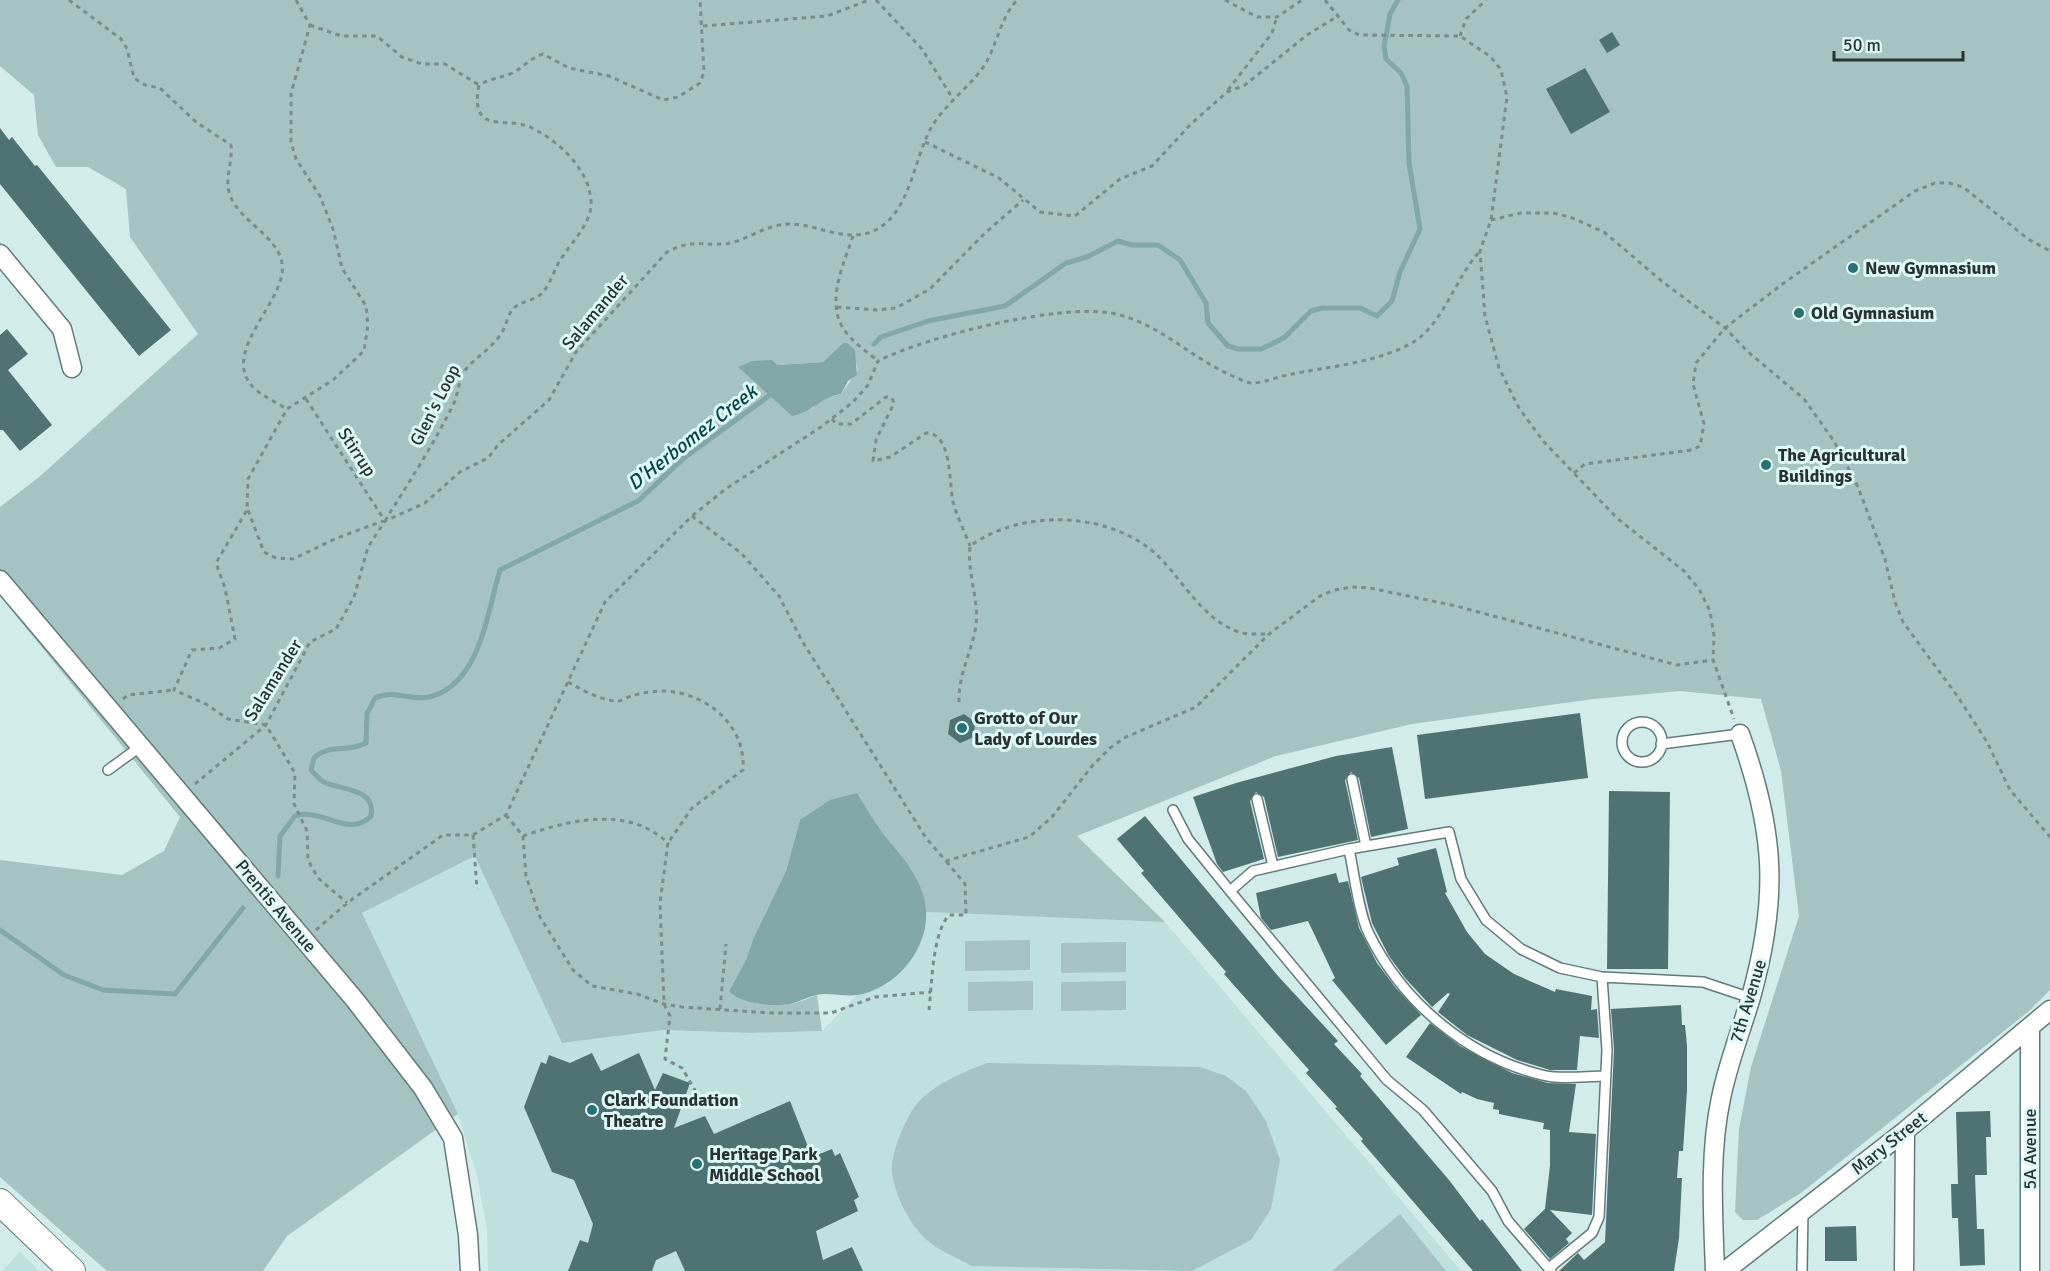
<svg xmlns="http://www.w3.org/2000/svg" width="2050" height="1271" font-family="Signika,sans-serif">
	<style>
		.built { fill: #bee0df }
		.green { fill: #a5c3c3; fill-rule: evenodd }
		.water { fill: #82a7a7 }
		.lines { fill: none; stroke-linecap: round; stroke-linejoin: round }
		.stream { stroke: #82a7a7; stroke-width: 5 }
		.building { fill: #4f7373 }
		.lane-casing { stroke: #647a7a; stroke-width: 12 }
		.street-casing { stroke: #647a7a; stroke-width: 21 }
		.secondary-casing { stroke: #647a7a; stroke-width: 28 }
		.path { stroke: #7b8c8c; stroke-width: 3; stroke-dasharray: 4.5 4.5; stroke-linecap: butt }
		.lane { stroke: #fff; stroke-width: 9 }
		.street { stroke: #fff; stroke-width: 18 }
		.secondary { stroke: #fff; stroke-width: 26 }
		.poi-dot { fill: #277172; stroke: #dff9f8; stroke-width: 2 }
		.labels { text-anchor: middle; stroke-width: 6; stroke-linejoin: round; paint-order: stroke }
		.poi-label { font-size: 18px; font-weight: bold; fill: #293333; stroke: #dff9f8; text-anchor: start }
		.street-label { font-size: 18px; fill: #293333; stroke: #dff9f8 }
		.water-label { font-size: 20px; font-style: italic; fill: #064344; stroke: #dff9f8 }
	</style>
	<rect width="100%" height="100%" fill="#d2ebeb"/>
	<path class="built" d="M476 856 562 1043 663 1030 750 1033 822 1031 857 995 888 984 922 940 926 912 1165 922 1461 1271H488L487 1229 477 1176 458 1114 362 913Z
		M20 1252 40 1271H2Z"/>
	<path class="green" d="M0 0H2050V990L2029 1011 1801 1193 1757 1220H1743L1735 1212 1739 1129 1751 1067 1799 916 1781 771 1761 699 1680 691 1594 699 1412 724 1276 756 1077 836 1165 922 926 912C920 879 902 856 881 831L800 820 786 871 753 939 746 960 729 991C738 1004 775 1007 789 1004 799 1003 808 998 817 995L822 1031 750 1033 663 1030 562 1043 475 856 362 913 458 1114 287 1236 263 1271H107L0 1177V860L122 875 164 851 180 817 0 596V507L38 478 198 334 130 237 126 189 88 167H56L38 135 34 95 0 66ZM843 343 854 355 858 370 841 394 818 401 812 409 772 360 778 365 823 362Z
		M1030 940V970L965 971V941Z
		M1126 942V972L1061 973V943Z
		M1033 981V1010L968 1011V982Z
		M1126 981V1010L1061 1011V982Z
		M987 1063 1200 1067 1226 1076 1246 1091 1266 1121 1280 1160 1271 1209 1251 1240 1192 1271 972 1266C958 1258 941 1252 928 1241 911 1227 895 1196 892 1173 890 1155 905 1119 916 1105 933 1084 962 1073 987 1063Z
		M1400 1214 1446 1271H1332Z"/>
	<path class="water" d="M843 343H847L855 350 857 375 848 381 841 394C821 397 811 413 792 416L738 367 752 361 772 360 778 365 823 362Z
		M857 793C865 806 873 820 882 832 900 855 924 879 926 910 929 950 895 989 857 995 844 997 829 992 816 995 807 997 799 1002 790 1004 775 1007 738 1004 729 991L746 960 753 939 786 871 800 820 830 800Z"/>
	<g class="lines">
		<path class="stream" d="M874 344 881 337 928 321 1005 306 1066 263 1087 257 1118 241 1132 245H1158L1180 260 1206 303 1208 323 1228 346 1238 349H1261L1276 342 1285 337 1311 311 1322 308H1360L1377 316 1392 301 1400 272 1420 229 1409 163 1407 86 1401 73 1386 59 1384 47 1390 14 1398 0
			M278 876 280 836 295 816C322 807 349 839 371 816 376 789 344 790 326 783 320 781 316 775 311 770L314 758C329 743 349 753 366 743L367 714 375 698C394 689 410 701 429 697 480 685 487 613 500 570L638 501 684 458 774 392
			M0 930 64 975 103 990 175 994 243 908"/>
	</g>
	<path class="building" d="M1612 32 1620 45 1607 53 1599 40Z
		M1585 68 1610 112 1571 134 1546 89Z
		M0 128 9 140 12 137 35 166 37 165 171 330 139 356 0 184Z
		M7 329 28 354 8 370 52 425 20 451 3 430H0V335Z
		M1580 713 1588 778 1425 799 1417 735Z
		M964 714 975 722 974 737 960 743 948 734 950 720Z
		M1392 747 1408 829 1371 837 1359 778 1351 772 1345 780 1358 840 1278 857 1264 797 1256 792 1250 801 1264 859 1223 872 1217 864 1193 797 1236 783 1336 756Z
		M1609 791 1670 792 1668 969H1607Z
		M1145 816 1278 976 1338 1041 1334 1044 1362 1074 1360 1076 1449 1180 1480 1221 1482 1219 1522 1271H1473L1361 1141 1363 1139 1335 1108 1337 1107 1306 1073 1309 1070 1224 974 1226 972 1141 873 1144 871 1117 839Z
		M1436 848 1447 892 1445 893 1467 932 1485 954 1514 974 1555 992 1556 989 1592 996 1591 1010 1597 1009 1599 1038 1580 1036 1577 1070H1550L1517 1060 1467 1035 1438 1012 1450 994 1448 993 1432 1007 1405 978 1389 956 1372 923 1361 877 1399 865 1397 858Z
		M1336 873 1339 883 1348 881 1359 928 1377 963 1395 987 1421 1015 1386 1045 1332 980 1335 978 1308 921 1271 930 1261 918 1256 893Z
		M1681 1005 1682 1025H1685L1687 1046V1091L1683 1151H1679L1677 1178H1682L1679 1238 1674 1271H1559L1578 1253 1584 1260 1605 1242 1614 1050 1611 1009Z
		M1430 1023 1460 1046 1512 1073 1548 1083 1576 1084 1569 1132 1596 1134 1592 1215 1550 1210 1572 1233 1566 1239 1569 1243 1550 1259 1524 1229 1545 1209 1550 1166V1130L1543 1129 1544 1123 1499 1114V1110L1493 1109 1494 1103 1477 1099 1462 1092 1461 1094 1406 1057Z
		M592 1053 601 1071 639 1053 655 1090 663 1073 690 1083 674 1128 705 1116 714 1134 790 1101 812 1157 832 1149 835 1156 840 1153 859 1197 854 1200 858 1211 816 1231 823 1260 852 1247 863 1271H685L676 1251 656 1260 652 1271H568L580 1240 588 1243 593 1224 574 1180 552 1172 524 1107 541 1062 546 1064 549 1055 570 1063Z
		M1990 1111 1991 1137H1986L1987 1175H1975L1977 1229H1984L1985 1265 1960 1266 1958 1218H1952L1951 1184H1958L1956 1112Z
		M1856 1226 1857 1261H1825V1227Z"/>
	<g class="lines">
		<g class="lane-casing">
			<path id="lane" d="M1622 742a20 20 0 1 1 40 0a20 20 0 1 1-40 0Z
				M1661 744 1740 734
				M108 770 141 746
				M1352 779 1366 846
				M1257 799 1273 866
				M1173 810 1188 839 1230 891 1387 1080 1423 1110 1492 1191 1508 1221 1551 1271
				M1349 849C1354 873 1359 914 1369 934 1403 1003 1468 1057 1542 1075 1561 1080 1586 1076 1606 1076
				M1230 891 1253 871 1349 849 1449 832 1461 879 1486 920 1521 949 1560 968 1602 977 1703 982 1751 998
				M1549 1268 1592 1233 1599 1217 1607 1050 1602 977
				M1802 1271 1803 1210"/>
		</g>
		<g class="street-casing">
			<path id="street" d="M0 254 62 329 72 368
				M0 580 355 1000 423 1088 453 1138 468 1235 470 1271
				M1715 1271C1713 1214 1709 1154 1721 1098 1728 1063 1741 1031 1751 997 1779 897 1775 831 1740 734
				M1725 1271 1905 1131 2050 1010
				M1904 1271 1905 1131
				M2030 1271V1028"/>
		</g>
		<g class="secondary-casing">
			<path id="secondary" d="M0 1202 72 1271"/>
		</g>
		<path class="path" d="M69 0 121 39 127 49 134 78 145 85 160 88 196 122 231 145C233 161 224 180 230 195 240 222 277 235 282 263 289 300 215 354 256 390 265 397 277 403 287 409
			M296 0 310 25 291 94V142L296 159 320 196 333 229 342 268 366 306 368 325 364 351 333 380 287 409 248 479 247 510 216 563 225 588 235 639 219 648 192 650 174 690 206 704 228 719 266 725 295 773 294 804 307 831 308 860 318 878 347 903
			M876 0 922 49 953 99
			M1225 0 1257 17H1277L1302 0
			M1325 0 1349 30 1359 35 1460 36 1491 57 1501 70 1507 97 1491 220 1480 251 1485 316 1499 368 1519 408 1543 441 1618 519 1684 571 1699 589 1710 611 1714 636 1713 660 1734 719
			M310 25 341 36H377L402 57 422 64H445L479 85
			M703 26 827 16 869 0
			M1460 36 1466 19 1486 0
			M1228 90 1272 33 1277 17
			M925 142 999 178 1040 212 1075 216 1120 179 1152 166 1191 124 1227 92 1245 85 1307 35 1338 16
			M1491 220 1521 213H1553L1570 217 1604 232 1664 283 1725 328 1747 351 1804 399 1834 441 1858 487 1885 559 1895 602 1903 622 1958 697 1987 742 2010 790 2050 837
			M853 236C844 262 826 302 843 328 851 341 867 352 878 361
			M837 307 877 310 896 308 930 289 985 233 1023 200
			M306 399 385 521
			M832 419 836 424H851L886 397 892 398 894 403 876 440 873 461 890 457 926 433C952 432 949 483 953 502 957 517 965 532 970 546
			M1574 473 1585 464 1692 450 1700 446 1704 424 1693 384 1696 363 1725 328 1781 285 1915 191 1935 183H1949L1963 187 2028 239 2050 251
			M248 510 264 552 276 558 293 559 337 538 383 521
			M692 516 741 553 779 596 802 641 926 838 946 861 1029 837 1052 817 1092 766 1110 748 1126 737 1196 707 1269 634 1320 596 1334 590 1352 587 1370 588 1456 606 1677 665 1713 660
			M385 521C409 482 434 444 454 403 459 392 458 379 466 369 477 356 491 349 501 334 506 327 507 317 512 310 520 300 535 302 543 292 550 284 553 273 558 264 568 245 593 224 591 201 589 169 558 140 530 127 506 116 469 136 479 85 490 79 499 78 510 74 522 69 530 58 543 54L569 68 609 76 663 100 678 97 700 83 704 72 700 0
			M568 682C582 690 598 699 615 701 621 702 626 697 632 696 641 693 655 691 664 691 707 693 746 725 743 770L692 808 668 843
			M123 699 128 695 174 690
			M959 702C958 674 972 652 976 625 979 599 967 573 970 546 1020 510 1101 511 1150 549 1179 572 1199 617 1236 631 1246 635 1257 634 1267 634
			M195 784 266 725 310 642 336 629 354 597 368 547 385 521 425 503 460 472 488 458 498 445 549 400 576 352 667 252C697 236 708 249 734 242 754 236 768 224 790 224 817 224 843 242 871 232 910 217 913 160 931 128 945 103 975 83 987 61 998 40 1001 18 1017 0
			M506 815 523 836 526 876 540 917 573 970 592 986 637 994 664 1004 682 1007 770 1013H831L875 997 931 992
			M473 835 477 889
			M523 836C569 820 628 805 668 843L660 903 664 1004 670 1016 665 1059 682 1068 696 1092
			M316 930 347 903 443 835H473L506 815 605 602 692 516 727 488 821 427 853 402 868 385 878 361C928 336 1056 304 1111 313 1159 322 1191 359 1235 377 1239 379 1247 383 1252 383 1263 383 1277 377 1287 375 1326 367 1385 362 1418 339 1446 317 1456 277 1480 251
			M720 1009 726 944
			M929 1010C932 985 932 934 949 915H966L965 884 946 861"/>
		<use href="#lane" class="lane"/>
		<use href="#street" class="street"/>
		<use href="#secondary" class="secondary"/>
	</g>
	<g class="poi-dot">
		<circle cx="1853" cy="268" r="6"/>
		<circle cx="1799" cy="313" r="6"/>
		<circle cx="1766" cy="465" r="6"/>
		<circle cx="962" cy="728" r="6"/>
		<circle cx="592" cy="1110" r="6"/>
		<circle cx="697" cy="1164" r="6"/>
	</g>
	<g class="labels">
		<g class="poi-label">
			<text x="1865" y="274">New Gymnasium</text>
			<text x="1811" y="319">Old Gymnasium</text>
			<text x="1778" y="461">The Agricultural<tspan x="1778" dy="21">Buildings</tspan></text>
			<text x="974" y="724">Grotto of Our<tspan x="974" dy="21">Lady of Lourdes</tspan></text>
			<text x="604" y="1106">Clark Foundation<tspan x="604" dy="21">Theatre</tspan></text>
			<text x="709" y="1160">Heritage Park<tspan x="709" dy="21">Middle School</tspan></text>
		</g>
		<g class="street-label">
			<text transform="translate(595 312) rotate(-50)" y="6">Salamander</text>
			<text transform="translate(435 405) rotate(-63)" y="6">Glen's Loop</text>
			<text transform="translate(357 452) rotate(57)" y="6">Stirrup</text>
			<text transform="translate(273 680) rotate(-58)" y="6">Salamander</text>
			<text transform="translate(276 906) rotate(50)" y="6">Prentis Avenue</text>
			<text transform="translate(1748 1001) rotate(-73)" y="6">7th Avenue</text>
			<text transform="translate(1889 1143) rotate(-38)" y="6">Mary Street</text>
			<text transform="translate(2030 1149) rotate(-90)" y="6">5A Avenue</text>
		</g>
		<g class="water-label">
			<text transform="translate(692 437) rotate(-38)" y="7">D'Herbomez Creek</text>
		</g>
	</g>
	<path d="M1834 51v9h129v-9" fill="none" stroke="#293333" stroke-width="3"/>
	<text x="1843" y="51" font-size="18" fill="#293333" stroke="#dff9f8" stroke-width="4.5" paint-order="stroke">50 m</text>
</svg>
